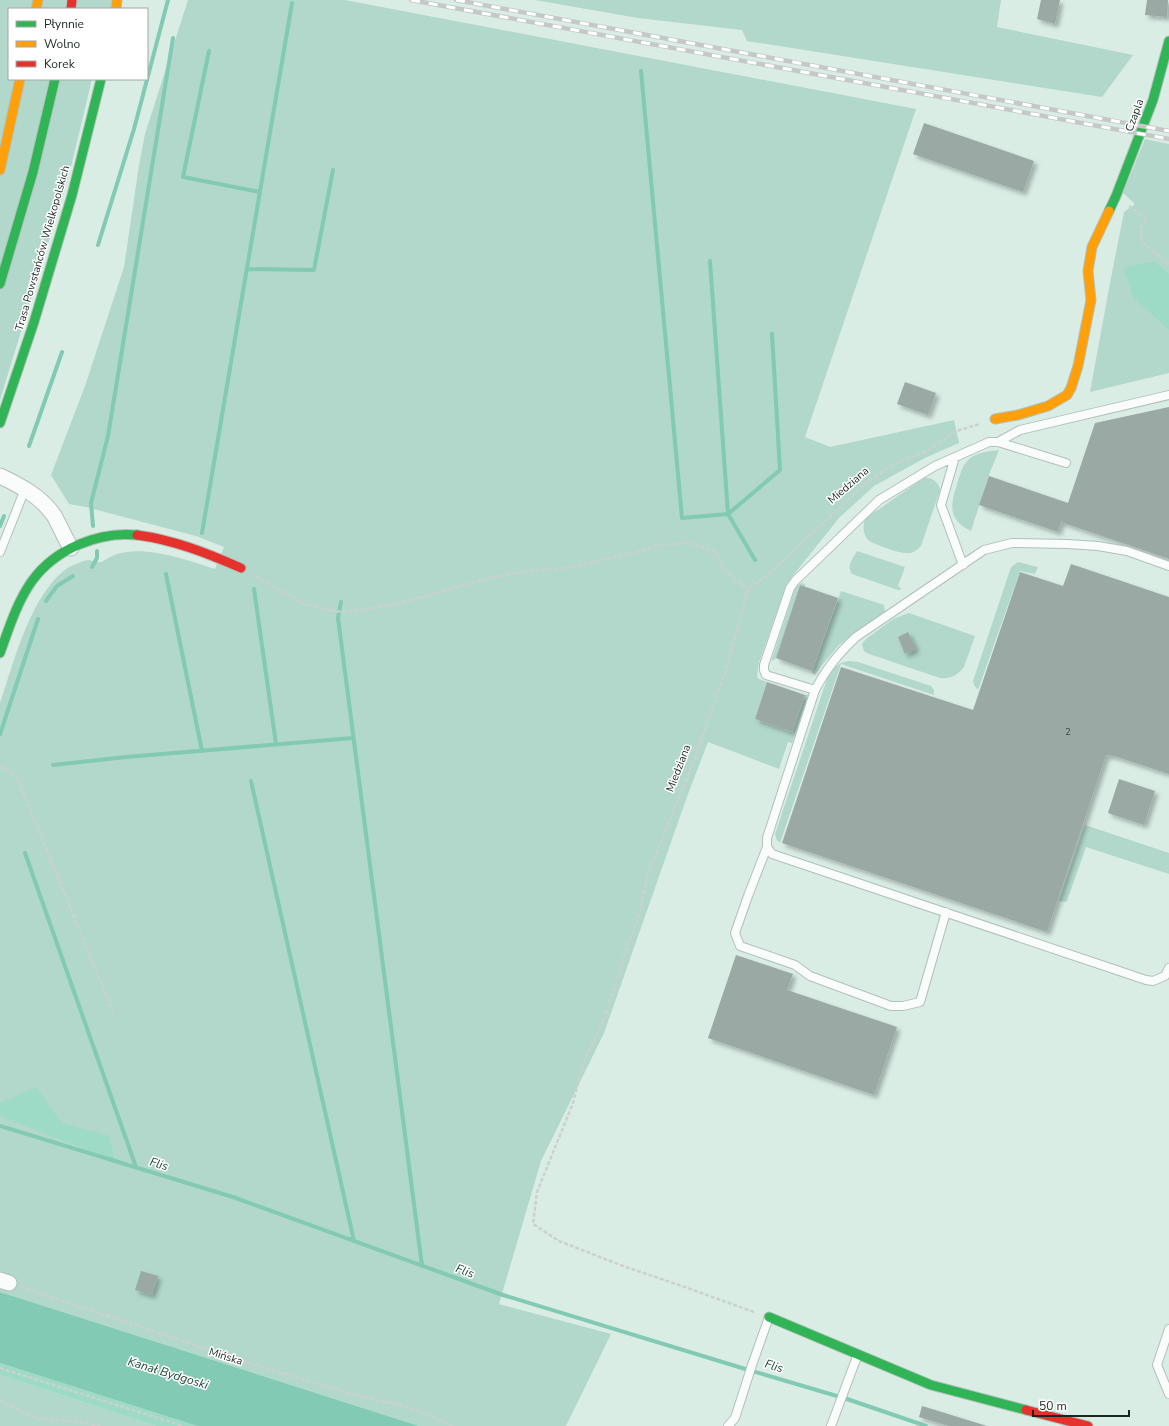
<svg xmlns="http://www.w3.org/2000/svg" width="1169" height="1426" font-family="'Nunito Sans',sans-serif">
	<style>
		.green { fill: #b1d8ca }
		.forest { fill: #9edbc6 }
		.water { fill: #82cab3 }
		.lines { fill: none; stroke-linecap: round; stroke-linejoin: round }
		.stream { stroke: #82cab3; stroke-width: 4 }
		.building { fill: #9aa9a4; filter: url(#shadow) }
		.lane-casing { stroke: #b0c0ba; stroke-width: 10 }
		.street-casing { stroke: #b0c0ba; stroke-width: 17 }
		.fast-casing { stroke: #b0c0ba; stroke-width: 11 }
		.slow-casing { stroke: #b0c0ba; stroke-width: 11 }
		.jam-casing { stroke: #b0c0ba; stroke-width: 11 }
		.path { stroke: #cbd1ce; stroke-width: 2.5; stroke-dasharray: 4 2; stroke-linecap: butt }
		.lane { stroke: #f9fcfb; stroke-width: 8 }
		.street { stroke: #f9fcfb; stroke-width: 15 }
		.fast { stroke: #30b455; stroke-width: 9 }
		.slow { stroke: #ff9f0a; stroke-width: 9 }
		.jam { stroke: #e5322d; stroke-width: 9 }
		.rail-casing { stroke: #c4c8c6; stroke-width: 4.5 }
		.rail { stroke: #fff; stroke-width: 3; stroke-dasharray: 9; stroke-linecap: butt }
		.labels { text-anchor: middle; stroke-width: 3; stroke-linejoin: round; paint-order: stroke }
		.number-label { font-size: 9px; fill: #394742 }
		.street-label { font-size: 11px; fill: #192621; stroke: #fff }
		.water-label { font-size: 12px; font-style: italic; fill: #1a4437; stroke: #fff }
	</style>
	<defs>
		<filter id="shadow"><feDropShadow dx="3.5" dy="3.5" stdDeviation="2" flood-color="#0004"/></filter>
	</defs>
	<rect width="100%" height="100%" fill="#d9ede5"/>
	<path class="green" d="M0 0H117L113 9H9V79H92L69 175 0 400Z
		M188 0H345L916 109 805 437 830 447 954 420 959 443 925 458 874 486 839 518 787 583 759 662 757 677 759 679 767 682 755 719 792 732 805 695H808L792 743 788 742 779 769 708 742 688 794 604 1033 541 1161 499 1304 611 1334 566 1426H419L0 1292V703C14 662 31 592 69 567 74 565 84 560 89 560 93 561 97 563 101 562 106 560 111 556 117 554 146 545 187 560 215 569L224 547 196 536 86 507 69 504 51 475 85 386 124 267 139 165 145 134Z
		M535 0H1001L997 27 1133 55 1102 97 747 41 742 30 638 18Z
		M1145 139 1169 144V373L1090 392 1110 283 1124 212 1135 204 1123 193Z
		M999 450 990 472 971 531C946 519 951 503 958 481 961 471 963 463 972 457 980 452 990 451 999 450Z
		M924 478C931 477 939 482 940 490L921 546C917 550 912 554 907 553 897 553 877 545 869 541 863 535 862 525 866 518Z
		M857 551 905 567 898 586 901 588 900 590H898L852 574C846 566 853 558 857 551Z
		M1018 562 1038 567 1035 574 1020 571 978 690 974 685 973 681 1011 567Z
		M802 583 805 584V587L800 585 776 658 773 661 772 659 794 592 798 585Z
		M841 591 884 605 885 611 839 645 822 665 815 675 812 673V671Z
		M909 613 975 636 964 667C957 676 950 679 940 678L869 654 864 651 862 644 866 639 893 619Z
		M848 661 858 662 931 686 934 690V695L841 664 780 843 777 840 775 834 827 679C832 669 837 663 848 661Z
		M1085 825 1169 853V874L1086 847 1067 901 1065 902 1059 901Z
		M0 1375 156 1426H0Z"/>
	<path class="forest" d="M1154 261 1169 274V330L1133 297 1124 268Z
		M36 1087 62 1123 109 1136 115 1161 0 1116V1103Z
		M0 1363 197 1426H156L0 1375Z"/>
	<path class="water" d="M0 1292 394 1418 419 1426H197L0 1363Z"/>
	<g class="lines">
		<path class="stream" d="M209 51 183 177 260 192
			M641 71 682 518 728 514 755 560
			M98 245 134 129 168 0
			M710 261 728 514
			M247 269 314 270 333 170
			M29 446 62 352
			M728 514 780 470 772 334
			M0 526 4 516
			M93 526 91 503 108 436 173 38
			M202 533 292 3
			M92 567 97 558V551
			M166 574 202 751
			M254 589 276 744
			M46 601 57 586 73 576
			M341 602 338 618 422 1266
			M0 734 38 619
			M53 765 126 757 353 738
			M251 781 354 1241
			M25 853 136 1167
			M0 1126 233 1197 503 1295 742 1368 847 1399 926 1426"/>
	</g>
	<path class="building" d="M1041 0H1060L1055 24 1037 19Z
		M1147 0H1168L1167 17 1145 15Z
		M924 123 1034 161 1023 192 913 154Z
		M905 382 936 393 928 415 897 404Z
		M1169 407V559L1061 522 1058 532 979 505 989 476 1068 503 1095 423Z
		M1071 564 1169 597V774L1114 756 1106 755 1047 932 782 843 841 667 973 710 1020 572 1063 586Z
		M800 585 838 598 812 671 776 658Z
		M908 632 916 649 905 654 898 637Z
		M767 682 805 695 792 732 755 719Z
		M1119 779 1155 791 1144 825 1108 813Z
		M736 955 793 974 787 990 897 1027 874 1095 708 1038Z
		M141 1271 158 1276 152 1295 135 1290Z
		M922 1406 987 1426H949L919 1417Z"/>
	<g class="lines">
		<g class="lane-casing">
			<path id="lane" d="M998 442 1020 430 1169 395
				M955 457 941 505 963 565
				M1066 463 998 442H989L935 466 879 500 795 581 790 588 764 665V670L766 675 815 690 767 838V847L772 854 1146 980 1153 981 1165 976 1169 968
				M0 552 25 489
				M815 690C827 668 837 655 856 637L984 550 1012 543 1068 544 1098 546 1127 551 1169 566
				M767 847 748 896 735 933 740 946 795 965 810 976 891 1006H903L920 1002 946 912
				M1169 1329 1157 1365 1169 1394
				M728 1426 735 1418 752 1365 769 1317
				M831 1426 858 1354"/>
		</g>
		<g class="street-casing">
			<path id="street" d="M0 476C21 486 42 497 55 517 60 527 65 538 71 548
				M0 1280 9 1283"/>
		</g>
		<g class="fast-casing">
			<path id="fast" d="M1109 211 1116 196 1153 100 1169 41
				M0 284 33 172 55 79
				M0 423 34 322 72 195 101 79
				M0 653C9 628 17 602 32 581 55 549 99 531 137 535
				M769 1317 931 1385 1026 1410"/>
		</g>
		<g class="slow-casing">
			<path id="slow" d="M36 9 38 0
				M116 9 117 0
				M0 170 20 79
				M995 419 1018 415 1048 406 1067 395 1071 388 1078 366 1091 300 1088 271 1092 247 1109 211"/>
		</g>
		<g class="jam-casing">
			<path id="jam" d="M71 9 72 0
				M137 535C174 540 207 553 241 568
				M1026 1410 1088 1426"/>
		</g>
		<path class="path" d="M1129 206 1147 219 1140 229 1142 242 1169 264
			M255 576 305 604 330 610 342 612 361 610 396 604 486 579 519 572 572 567 640 551 659 545 688 543 717 552 720 564 733 578 748 589
			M0 767 11 772 18 780 114 1015
			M21 1287 249 1363 351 1394 408 1407 420 1411 452 1426
			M754 1312 682 1286 623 1266 559 1241 533 1224 537 1192 573 1103 583 1064 604 1019 627 947 639 915 648 874 695 758 728 663 748 589 770 573 867 482 894 464 925 452 956 431 980 424
			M0 1368 183 1426
			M0 1400 35 1418 73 1421 100 1426"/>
		<use href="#lane" class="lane"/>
		<use href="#street" class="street"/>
		<use href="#fast" class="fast"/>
		<use href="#slow" class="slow"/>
		<use href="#jam" class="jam"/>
		<g class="rail-casing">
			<path id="rail" d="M411 0 1169 139
				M456 0 1169 131"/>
		</g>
		<use href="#rail" class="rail"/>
	</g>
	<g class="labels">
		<g class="number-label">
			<text x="1068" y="735">2</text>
		</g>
		<g class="street-label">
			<text transform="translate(1134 115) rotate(-70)" y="4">Czapla</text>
			<text transform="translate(42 248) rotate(-74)" y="4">Trasa Powstańców Wielkopolskich</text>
			<text transform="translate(848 485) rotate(-41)" y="4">Miedziana</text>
			<text transform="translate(678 768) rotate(-69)" y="4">Miedziana</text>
			<text transform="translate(226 1356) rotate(18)" y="4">Mińska</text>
		</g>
		<g class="water-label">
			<text transform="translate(159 1164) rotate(17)" y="4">Flis</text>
			<text transform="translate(465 1271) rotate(20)" y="4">Flis</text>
			<text transform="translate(774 1366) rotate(17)" y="4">Flis</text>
			<text transform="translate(168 1373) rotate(17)" y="4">Kanał Bydgoski</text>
		</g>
	</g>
	<rect x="8" y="8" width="140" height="72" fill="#ffffff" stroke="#a3a8a6"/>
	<rect x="16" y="21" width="20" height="6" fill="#30b455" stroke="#a3a8a6"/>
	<text x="44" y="28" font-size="12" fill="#192621">Płynnie</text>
	<rect x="16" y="41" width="20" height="6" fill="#ff9f0a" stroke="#a3a8a6"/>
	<text x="44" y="48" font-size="12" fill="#192621">Wolno</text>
	<rect x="16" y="61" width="20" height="6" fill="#e5322d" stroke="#a3a8a6"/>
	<text x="44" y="68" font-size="12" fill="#192621">Korek</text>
	<path d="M1033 1410v6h96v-6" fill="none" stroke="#192621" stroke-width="2"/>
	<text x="1039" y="1410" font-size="12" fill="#192621" stroke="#ffffff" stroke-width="3" paint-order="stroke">50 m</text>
</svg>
